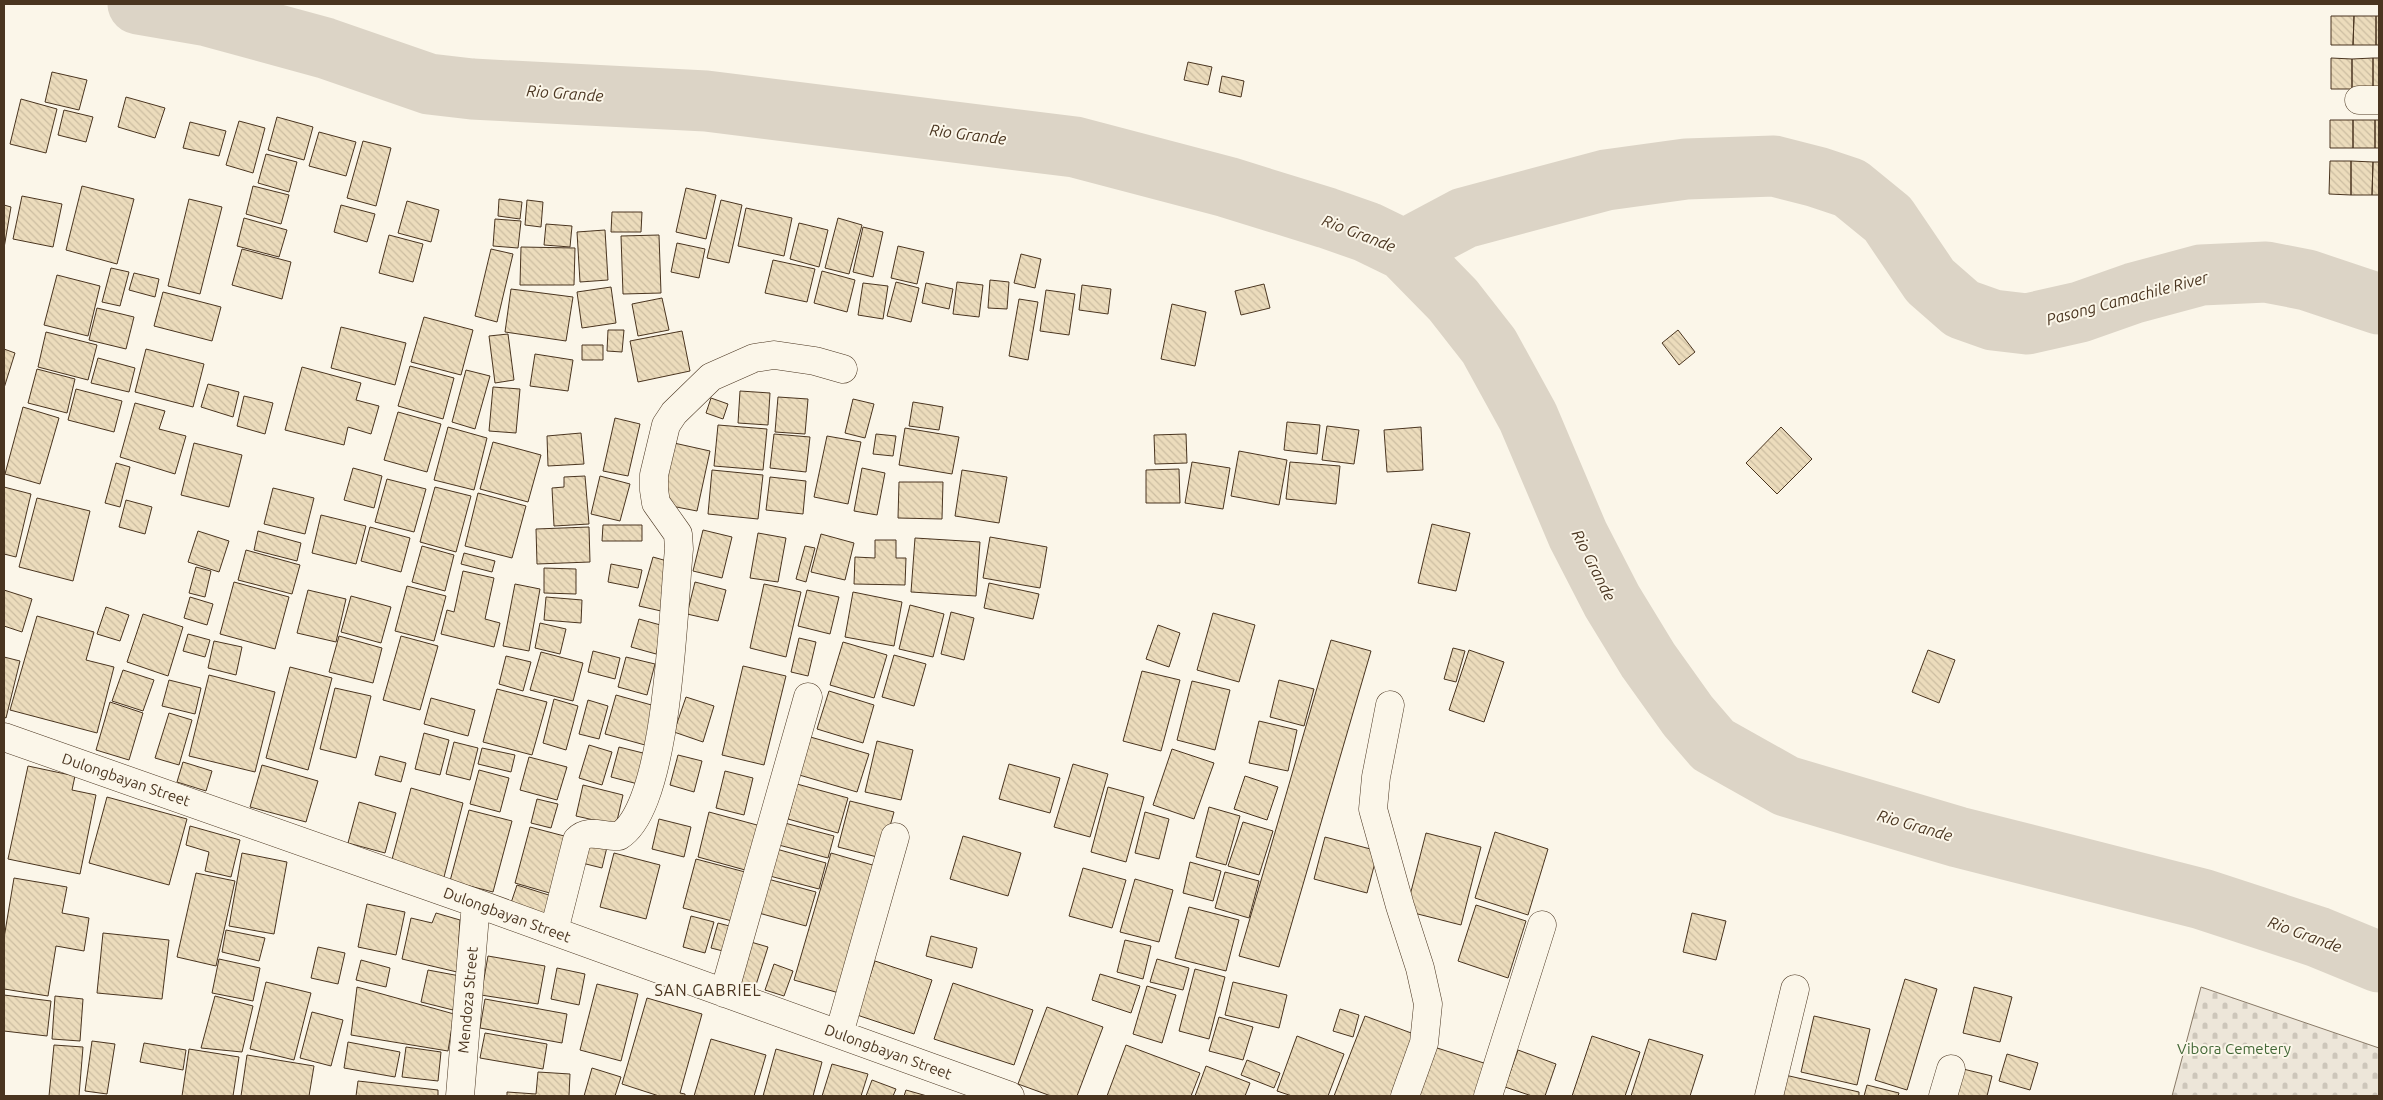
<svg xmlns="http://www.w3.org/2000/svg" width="2383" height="1100" font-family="Ubuntu,sans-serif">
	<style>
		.cemetery { fill: url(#cemetery-stones); stroke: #887966 }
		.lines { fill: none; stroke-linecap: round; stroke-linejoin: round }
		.river { stroke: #dcd4c6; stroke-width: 61 }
		.building { fill: url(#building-back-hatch); stroke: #4a3520 }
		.minor-casing { stroke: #4a3520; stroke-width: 29 }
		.minor { stroke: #fbf6e9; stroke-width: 28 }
		.labels { text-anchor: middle; stroke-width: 4; stroke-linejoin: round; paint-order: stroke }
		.street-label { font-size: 15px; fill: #4a3520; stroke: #fbf6e9 }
		.park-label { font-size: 15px; fill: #436837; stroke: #fbf6e9 }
		.water-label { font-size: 16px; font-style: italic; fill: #4a3520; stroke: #fbf6e9 }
		.neighbourhood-label { font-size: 16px; letter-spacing: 1px; fill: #4a3520; stroke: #fbf6e9 }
	</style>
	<defs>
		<pattern id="cemetery-stones" width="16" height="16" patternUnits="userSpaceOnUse" patternTransform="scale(1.25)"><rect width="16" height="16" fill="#ede6d9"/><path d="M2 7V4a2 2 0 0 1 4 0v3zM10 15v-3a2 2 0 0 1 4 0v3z" fill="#cdc6ba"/></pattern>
		<pattern id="building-back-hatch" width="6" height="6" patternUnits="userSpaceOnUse" patternTransform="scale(1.25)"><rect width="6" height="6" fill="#ecdcbc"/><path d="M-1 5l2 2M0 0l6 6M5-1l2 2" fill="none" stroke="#ccbda1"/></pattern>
	</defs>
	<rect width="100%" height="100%" fill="#fbf6e9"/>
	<path class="cemetery" d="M2201 987 2379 1048V1096H2172Z"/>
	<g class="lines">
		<path class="river" d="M138 4 208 16 325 48 429 84 472 89 706 101 1075 147 1227 187 1327 218 1367 232 1404 250 1453 300 1489 346 1528 417 1578 535 1612 601 1648 660 1688 716 1713 745 1786 786 1958 837 2202 899 2318 937 2379 962
			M1404 250 1464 218 1606 180 1686 169 1774 166 1817 177 1850 188 1888 219 1930 281 1962 309 1993 320 2027 324 2080 312 2134 293 2201 275 2266 272 2307 280 2379 304"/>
	</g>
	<path class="building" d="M2331 16H2354L2353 45H2331Z
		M2354 16H2376V45H2353Z
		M2376 16H2379V45H2376Z
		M2331 58 2352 59V89H2331Z
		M2373 58H2379V89H2373Z
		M2373 58V89H2352V59Z
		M1188 62 1212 67 1208 85 1184 80Z
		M52 72 87 80 79 110 45 102Z
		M1222 76 1244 81 1241 97 1219 92Z
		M126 97 165 108 155 138 118 127Z
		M21 99 57 109 46 153 10 144Z
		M64 110 93 117 86 142 58 135Z
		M277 117 313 127 304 160 268 150Z
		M2330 120H2353V148H2330Z
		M2353 120H2375V148H2353Z
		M2375 120H2379V148H2375Z
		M239 121 265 128 253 173 226 165Z
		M190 122 226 131 219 156 183 148Z
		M319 132 356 142 346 176 309 166Z
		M363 141 391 148 376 206 347 198Z
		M266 154 297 162 289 192 258 183Z
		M2330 161H2351V195L2329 194Z
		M2351 161 2373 162 2372 195H2351Z
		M2373 162H2379V195H2372Z
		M82 186 134 199 117 264 66 250Z
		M253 186 289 195 281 224 246 214Z
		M686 188 716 195 706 239 676 232Z
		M22 196 62 204 53 247 13 239Z
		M189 199 222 207 200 294 168 286Z
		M499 199 522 202 520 219 498 216Z
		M527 200 543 202 541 227 525 225Z
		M721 200 742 205 729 263 707 258Z
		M407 201 439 210 431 242 398 233Z
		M4 205 11 207 4 248Z
		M341 205 375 214 367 242 334 232Z
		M746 208 792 218 784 256 738 246Z
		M612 212H642L641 232H611Z
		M244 218 287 230 279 257 237 246Z
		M838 218 862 225 849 274 825 268Z
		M495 219 521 221 518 248 493 246Z
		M799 223 828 230 819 267 790 259Z
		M546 224 572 226 570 247 544 245Z
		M863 227 883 232 873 277 853 272Z
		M605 230 608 280 580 282 577 232Z
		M389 235 423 244 413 282 379 273Z
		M659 235 661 293 623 294 621 236Z
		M677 243 705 249 699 278 671 272Z
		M898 246 924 252 917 284 891 278Z
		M521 247 575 248 574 285H520Z
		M242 249 291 262 282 299 232 285Z
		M491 249 513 254 497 322 475 316Z
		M1021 254 1041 259 1035 288 1014 283Z
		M773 260 815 269 807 302 765 293Z
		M111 268 129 272 120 306 102 302Z
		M822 271 855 280 847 312 814 303Z
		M134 273 159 279 155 297 129 290Z
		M57 275 100 286 88 336 44 325Z
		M990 280 1009 282 1007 309 988 308Z
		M896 282 919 288 911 322 887 316Z
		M957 282 983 285 979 317 953 314Z
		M863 283 888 286 883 319 858 315Z
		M926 283 953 289 949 309 922 303Z
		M1264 284 1270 308 1241 315 1235 291Z
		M1082 285 1111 289 1108 314 1079 310Z
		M611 287 616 323 582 328 577 292Z
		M511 289 573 297 566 341 505 332Z
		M1046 290 1075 294 1069 335 1040 331Z
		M163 292 221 307 212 341 154 326Z
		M662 298 669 330 638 336 632 304Z
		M1019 299 1038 302 1028 360 1009 356Z
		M1172 304 1206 312 1195 366 1161 359Z
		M97 308 134 317 126 349 89 340Z
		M424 317 473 330 461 375 411 362Z
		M341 327 406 343 395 385 331 368Z
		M608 330H624L622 352 607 351Z
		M1678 330 1695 352 1679 365 1662 343Z
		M682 331 690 371 638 382 630 341Z
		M46 332 97 345 88 380 38 367Z
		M508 334 514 380 495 383 489 336Z
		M582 345H603V360H582Z
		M4 349 15 353 4 388Z
		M146 349 204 364 193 407 135 392Z
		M535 354 573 360 568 391 530 386Z
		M98 358 135 368 129 392 91 383Z
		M410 366 454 378 443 419 398 406Z
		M302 367 361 383 356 400 379 406 371 434 348 427 344 445 285 430Z
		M37 369 75 379 67 413 28 403Z
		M466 370 490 376 475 429 452 422Z
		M208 384 239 392 233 417 201 407Z
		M493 387 520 389 516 433 489 431Z
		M76 389 122 401 114 432 68 420Z
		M740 391 770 393 768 425 738 423Z
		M244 396 273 403 265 434 237 426Z
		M778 397 808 399 805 434 775 432Z
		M711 398 728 404 723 419 706 413Z
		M853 399 874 404 865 438 845 433Z
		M913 402 943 407 939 430 909 426Z
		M135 403 165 411 159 429 186 436 175 474 120 457Z
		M23 407 59 418 40 484 5 474Z
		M398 412 441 424 427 472 384 460Z
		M615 418 640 424 628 476 603 471Z
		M1287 422 1320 425 1317 454 1284 450Z
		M718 425 767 429 763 470 714 466Z
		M1327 426 1359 430 1354 464 1322 460Z
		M448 427 487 438 474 490 434 480Z
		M1421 427 1423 470 1387 472 1384 430Z
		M1781 427 1812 459 1777 494 1746 463Z
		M905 428 959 437 952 474 899 465Z
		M581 433 584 464 548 466 547 436Z
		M774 434 810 437 806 472 770 468Z
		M876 434 896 436 893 456 873 454Z
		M1186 434 1187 463 1155 464 1154 435Z
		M827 436 861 442 848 504 814 497Z
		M493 442 541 455 528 502 480 489Z
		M194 443 242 455 229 507 181 495Z
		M674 443 710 451 697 511 661 504Z
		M1239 451 1287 460 1279 505 1231 496Z
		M1192 462 1230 468 1223 509 1185 503Z
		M1290 462 1340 466 1336 504 1286 499Z
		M116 463 130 467 120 507 105 503Z
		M353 468 382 476 374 508 344 500Z
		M862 468 885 473 877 515 854 511Z
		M1179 469 1180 503H1146V470Z
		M712 470 763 475 758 519 708 514Z
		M962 470 1007 477 999 523 955 516Z
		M585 476 589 524 554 526 552 488 564 487V477Z
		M600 476 630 484 620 521 591 514Z
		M770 477 806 481 803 514 766 510Z
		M387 479 426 489 414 532 375 522Z
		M899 482H943L942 519 898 518Z
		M4 487 31 494 16 557 4 554Z
		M435 487 471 496 456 552 420 542Z
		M273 488 314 498 305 534 264 524Z
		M478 493 526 506 512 558 465 546Z
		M37 498 90 511 73 581 19 567Z
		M126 500 152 507 145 534 119 527Z
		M321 515 366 526 356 564 312 553Z
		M1432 524 1470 533 1456 591 1418 583Z
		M603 525H642V541H602Z
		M370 527 410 538 401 572 361 561Z
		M589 527 590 562 537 564 536 529Z
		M703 530 732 537 722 578 693 571Z
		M198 531 229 541 219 572 188 562Z
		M258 531 301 543 297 561 254 550Z
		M758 533 786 538 778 582 750 578Z
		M821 534 854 543 845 580 811 572Z
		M990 537 1047 547 1040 588 983 578Z
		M915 538 980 542 976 596 911 592Z
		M875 540H896V558H906L905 585 854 584 855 557 875 558Z
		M422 546 454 555 445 591 412 582Z
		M805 546 815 548 806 582 796 579Z
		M246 550 300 565 292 594 238 580Z
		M464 553 495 561 492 572 461 564Z
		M653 557 674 563 661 611 639 606Z
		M611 564 642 570 638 588 608 582Z
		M196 567 211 571 205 597 189 593Z
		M544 568 576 569V594L544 593Z
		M463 571 494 578 485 619 500 623 494 647 441 634 447 610 454 612Z
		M234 582 289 597 275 649 220 634Z
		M695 582 726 590 718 621 687 614Z
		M989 583 1039 594 1033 619 984 608Z
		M515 584 540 589 529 651 503 646Z
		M764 584 801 592 786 657 750 648Z
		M407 586 446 596 434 641 395 631Z
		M4 590 32 599 22 632 4 626Z
		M308 590 346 599 336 642 297 633Z
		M807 590 839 597 830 634 798 626Z
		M853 592 902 602 894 646 845 637Z
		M351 596 391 607 381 643 341 632Z
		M190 597 213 604 207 625 184 618Z
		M546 597 582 600 581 623 544 620Z
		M910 605 944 614 933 657 899 649Z
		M106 607 129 615 120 641 97 634Z
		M951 612 974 618 964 660 941 654Z
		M1213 613 1255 625 1239 682 1197 670Z
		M143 614 183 627 168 676 127 662Z
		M37 616 94 632 86 660 114 667 97 733 10 710Z
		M639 619 664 626 656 654 631 647Z
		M540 623 566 629 560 654 535 648Z
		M1158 625 1180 633 1169 667 1146 659Z
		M188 634 210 640 205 657 183 651Z
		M339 636 382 648 373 683 329 672Z
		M401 636 438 646 420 710 383 700Z
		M799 638 816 642 808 676 791 672Z
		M1331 640 1371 651 1279 967 1239 956Z
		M214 641 242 647 236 675 208 668Z
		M843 642 887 655 874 698 830 685Z
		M1453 648 1465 651 1456 682 1444 679Z
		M1469 650 1504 662 1484 722 1449 710Z
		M1928 650 1955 660 1939 703 1912 692Z
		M593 651 620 658 615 679 588 672Z
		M541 652 583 663 573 701 530 690Z
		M894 655 926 664 914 706 882 697Z
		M506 656 531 662 523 691 499 684Z
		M4 657 20 661 6 718 4 717Z
		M626 657 655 664 647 695 618 687Z
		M743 666 786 676 764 765 722 755Z
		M290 667 332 678 308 770 266 758Z
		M123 670 154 680 143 711 112 701Z
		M1142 671 1180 680 1161 751 1123 741Z
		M209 675 275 692 255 772 189 756Z
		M169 680 201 688 195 714 162 706Z
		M1279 680 1314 689 1304 726 1270 717Z
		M1192 681 1230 690 1215 750 1177 740Z
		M335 688 371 696 356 758 320 749Z
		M497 689 547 702 532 755 483 742Z
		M829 691 874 705 863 743 817 729Z
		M616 695 655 706 645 745 605 734Z
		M686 697 714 706 703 742 674 732Z
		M431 698 475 710 468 736 424 724Z
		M554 699 578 706 566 750 543 743Z
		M588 700 608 706 599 739 579 734Z
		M110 702 143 713 129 760 96 750Z
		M169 713 192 720 179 765 155 758Z
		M1259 721 1297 730 1288 771 1249 763Z
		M424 733 449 740 440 775 415 769Z
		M807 736 869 754 857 792 796 774Z
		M877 741 913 750 901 800 865 792Z
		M454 742 478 748 470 780 446 774Z
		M589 745 612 752 602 785 579 778Z
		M619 747 647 754 638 784 611 777Z
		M482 748 515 755 511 772 478 764Z
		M1172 749 1214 763 1194 819 1153 805Z
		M678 755 702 761 694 792 670 785Z
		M380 756 406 763 401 782 375 775Z
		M529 757 567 767 557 800 520 790Z
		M183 762 212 771 206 791 177 782Z
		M1009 764 1060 778 1050 813 999 799Z
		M1073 764 1108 774 1090 837 1054 827Z
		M262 765 318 781 306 822 250 807Z
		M28 766 75 776 72 790 96 795 80 874 8 859Z
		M479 770 509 778 500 812 470 804Z
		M725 771 753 778 744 815 716 808Z
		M1245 776 1278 787 1267 820 1234 809Z
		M797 784 848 798 838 833 788 819Z
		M583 785 623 795 616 825 576 816Z
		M1108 787 1144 797 1126 862 1091 852Z
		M411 788 463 803 444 877 391 863Z
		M107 797 187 819 169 885 89 863Z
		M537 799 558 804 551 828 531 823Z
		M850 801 894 812 881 858 838 847Z
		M359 802 396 813 385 853 348 843Z
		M1209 807 1240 816 1226 865 1196 857Z
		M469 810 512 821 493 892 450 881Z
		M709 812 768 828 756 873 698 857Z
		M1145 812 1169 819 1159 859 1135 853Z
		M659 819 691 827 684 857 652 849Z
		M781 822 834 836 828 858 775 844Z
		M1243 822 1273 831 1259 875 1228 866Z
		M190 826 240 840 231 877 205 871 209 852 186 845Z
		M530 827 568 837 553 894 515 883Z
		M1495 832 1548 849 1528 915 1475 898Z
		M1426 833 1481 847 1461 925 1406 911Z
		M963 836 1021 853 1008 896 950 879Z
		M1325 837 1378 851 1367 893 1314 879Z
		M588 842 607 847 602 868 582 863Z
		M773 848 826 863 819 889 766 875Z
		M242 853 287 862 274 934 229 926Z
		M614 853 660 865 646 919 600 907Z
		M831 853 876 866 839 993 794 980Z
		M696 859 745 872 732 921 683 908Z
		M1190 862 1221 871 1213 901 1183 893Z
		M1083 868 1126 880 1112 928 1069 916Z
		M1225 872 1259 881 1249 918 1215 908Z
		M196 873 235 881 216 966 177 957Z
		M14 878 67 887 62 913 89 918 84 951 56 946 48 996 4 989V938Z
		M764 878 816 892 806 926 755 912Z
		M1135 879 1173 890 1159 942 1120 932Z
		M517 885 555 897 549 916 511 903Z
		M367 904 405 912 396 955 358 947Z
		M1476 905 1526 921 1508 978 1458 961Z
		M1189 907 1239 920 1226 971 1175 958Z
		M436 913 460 920 457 972 402 959 411 918 432 923Z
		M1692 913 1726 921 1716 960 1683 952Z
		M691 916 714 922 705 953 683 947Z
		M718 923 737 928 731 953 711 948Z
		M226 930 265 938 259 961 222 952Z
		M103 933 169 940 162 999 97 993Z
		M931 936 977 948 972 968 926 956Z
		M744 940 768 947 755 988 732 981Z
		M1125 940 1151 946 1143 979 1117 972Z
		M318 947 345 953 338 984 311 978Z
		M488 956 545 966 538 1004 481 995Z
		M219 959 260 968 253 1001 212 993Z
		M1157 959 1189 968 1183 990 1150 982Z
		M361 960 390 968 386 987 356 980Z
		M875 961 932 980 914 1034 857 1015Z
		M774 964 793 971 784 996 765 990Z
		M557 968 585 974 579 1005 551 999Z
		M1195 969 1225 977 1209 1039 1179 1031Z
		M428 970 460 976 453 1010 421 1002Z
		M1100 974 1140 986 1131 1013 1092 1000Z
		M1905 979 1937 989 1907 1090 1875 1080Z
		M266 982 311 993 294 1060 250 1049Z
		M1233 982 1287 995 1279 1028 1225 1015Z
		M953 983 1033 1010 1014 1065 934 1039Z
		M597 984 638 994 621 1061 580 1050Z
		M1147 986 1176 995 1162 1043 1133 1034Z
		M357 987 454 1014 448 1051 351 1035Z
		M1974 987 2012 997 2000 1042 1963 1033Z
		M4 995 51 1001 47 1036 4 1031Z
		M55 996 83 999 80 1041 52 1039Z
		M215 996 253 1006 242 1052 201 1048Z
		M647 998 702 1014 680 1093 685 1094V1096H659L622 1084Z
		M485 999 567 1014 562 1043 480 1028Z
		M1047 1007 1103 1027 1077 1096H1051L1018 1084Z
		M1340 1009 1359 1015 1353 1037 1333 1031Z
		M312 1012 343 1020 331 1066 300 1058Z
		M1365 1016 1414 1034 1391 1096H1334Z
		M1814 1016 1870 1029 1857 1085 1801 1072Z
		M1219 1017 1253 1027 1243 1060 1209 1051Z
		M485 1033 547 1044 543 1069 480 1058Z
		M1297 1036 1344 1054 1328 1096H1292L1277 1091Z
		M1592 1036 1640 1052 1625 1096H1572Z
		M711 1039 766 1055 754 1096H694Z
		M1649 1039 1703 1055 1690 1096H1631Z
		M92 1041 115 1044 107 1094 85 1091Z
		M348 1042 400 1052 395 1077 344 1068Z
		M144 1043 186 1050 183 1070 140 1062Z
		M54 1045 83 1047 79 1096H49Z
		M1126 1045 1200 1073 1191 1096H1107Z
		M1431 1046 1490 1065 1480 1096H1414Z
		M406 1047 441 1052 438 1081 402 1077Z
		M189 1049 239 1057 233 1096H182Z
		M776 1049 822 1062 813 1096H763Z
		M1518 1050 1556 1064 1545 1096H1532L1505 1087Z
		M2007 1054 2038 1063 2030 1090 1999 1081Z
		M247 1055 314 1066 309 1096H241Z
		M1247 1060 1280 1073 1274 1088 1241 1075Z
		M832 1064 868 1074 861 1096H822Z
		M1206 1066 1250 1083 1245 1096H1195Z
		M592 1068 621 1077 615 1096H584Z
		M1959 1068 1992 1076 1987 1096H1952Z
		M538 1072 570 1074 569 1096H507V1092L536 1094Z
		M1785 1075 1859 1092V1096H1780Z
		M872 1080 896 1089 893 1096H866Z
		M358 1081 438 1090V1096H356Z
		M1867 1085 1899 1093 1898 1096H1864Z
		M906 1090 927 1096H904Z"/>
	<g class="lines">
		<g class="minor-casing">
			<path id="minor" d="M2359 100H2379
				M1390 705 1376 777 1373 809 1400 906 1420 968 1428 1004 1424 1043 1405 1096
				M4 737 476 903 1010 1096
				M554 931 577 840C588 828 603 837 619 836 669 806 673 607 679 549L678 534 656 503 654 490V475L666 425 674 413 711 377 754 358 774 355 815 361 843 369
				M724 993 808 697
				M839 1034 895 837
				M460 1096 476 903
				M1488 1096 1542 925
				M1769 1096 1795 989
				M1943 1096 1951 1069"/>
		</g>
		<use href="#minor" class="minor"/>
	</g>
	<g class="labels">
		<g class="street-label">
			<text transform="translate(126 780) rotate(19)" y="5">Dulongbayan Street</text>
			<text transform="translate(507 915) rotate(20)" y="5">Dulongbayan Street</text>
			<text transform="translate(468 1000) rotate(-85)" y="5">Mendoza Street</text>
			<text transform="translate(888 1052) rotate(20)" y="5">Dulongbayan Street</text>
		</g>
		<g class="park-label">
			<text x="2234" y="1054">Vibora Cemetery</text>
		</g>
		<g class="water-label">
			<text transform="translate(565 93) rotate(4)" y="6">Rio Grande</text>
			<text transform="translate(968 134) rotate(7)" y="6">Rio Grande</text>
			<text transform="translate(1359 233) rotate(21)" y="6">Rio Grande</text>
			<text transform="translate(2127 298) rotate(-15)" y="6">Pasong Camachile River</text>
			<text transform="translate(1594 565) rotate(63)" y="6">Rio Grande</text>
			<text transform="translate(1915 825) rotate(16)" y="6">Rio Grande</text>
			<text transform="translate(2305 934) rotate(20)" y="6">Rio Grande</text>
		</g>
		<g class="neighbourhood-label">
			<text x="708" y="996">SAN GABRIEL</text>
		</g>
	</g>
	<rect width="2383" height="1100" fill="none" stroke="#4a3520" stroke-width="10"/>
</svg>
